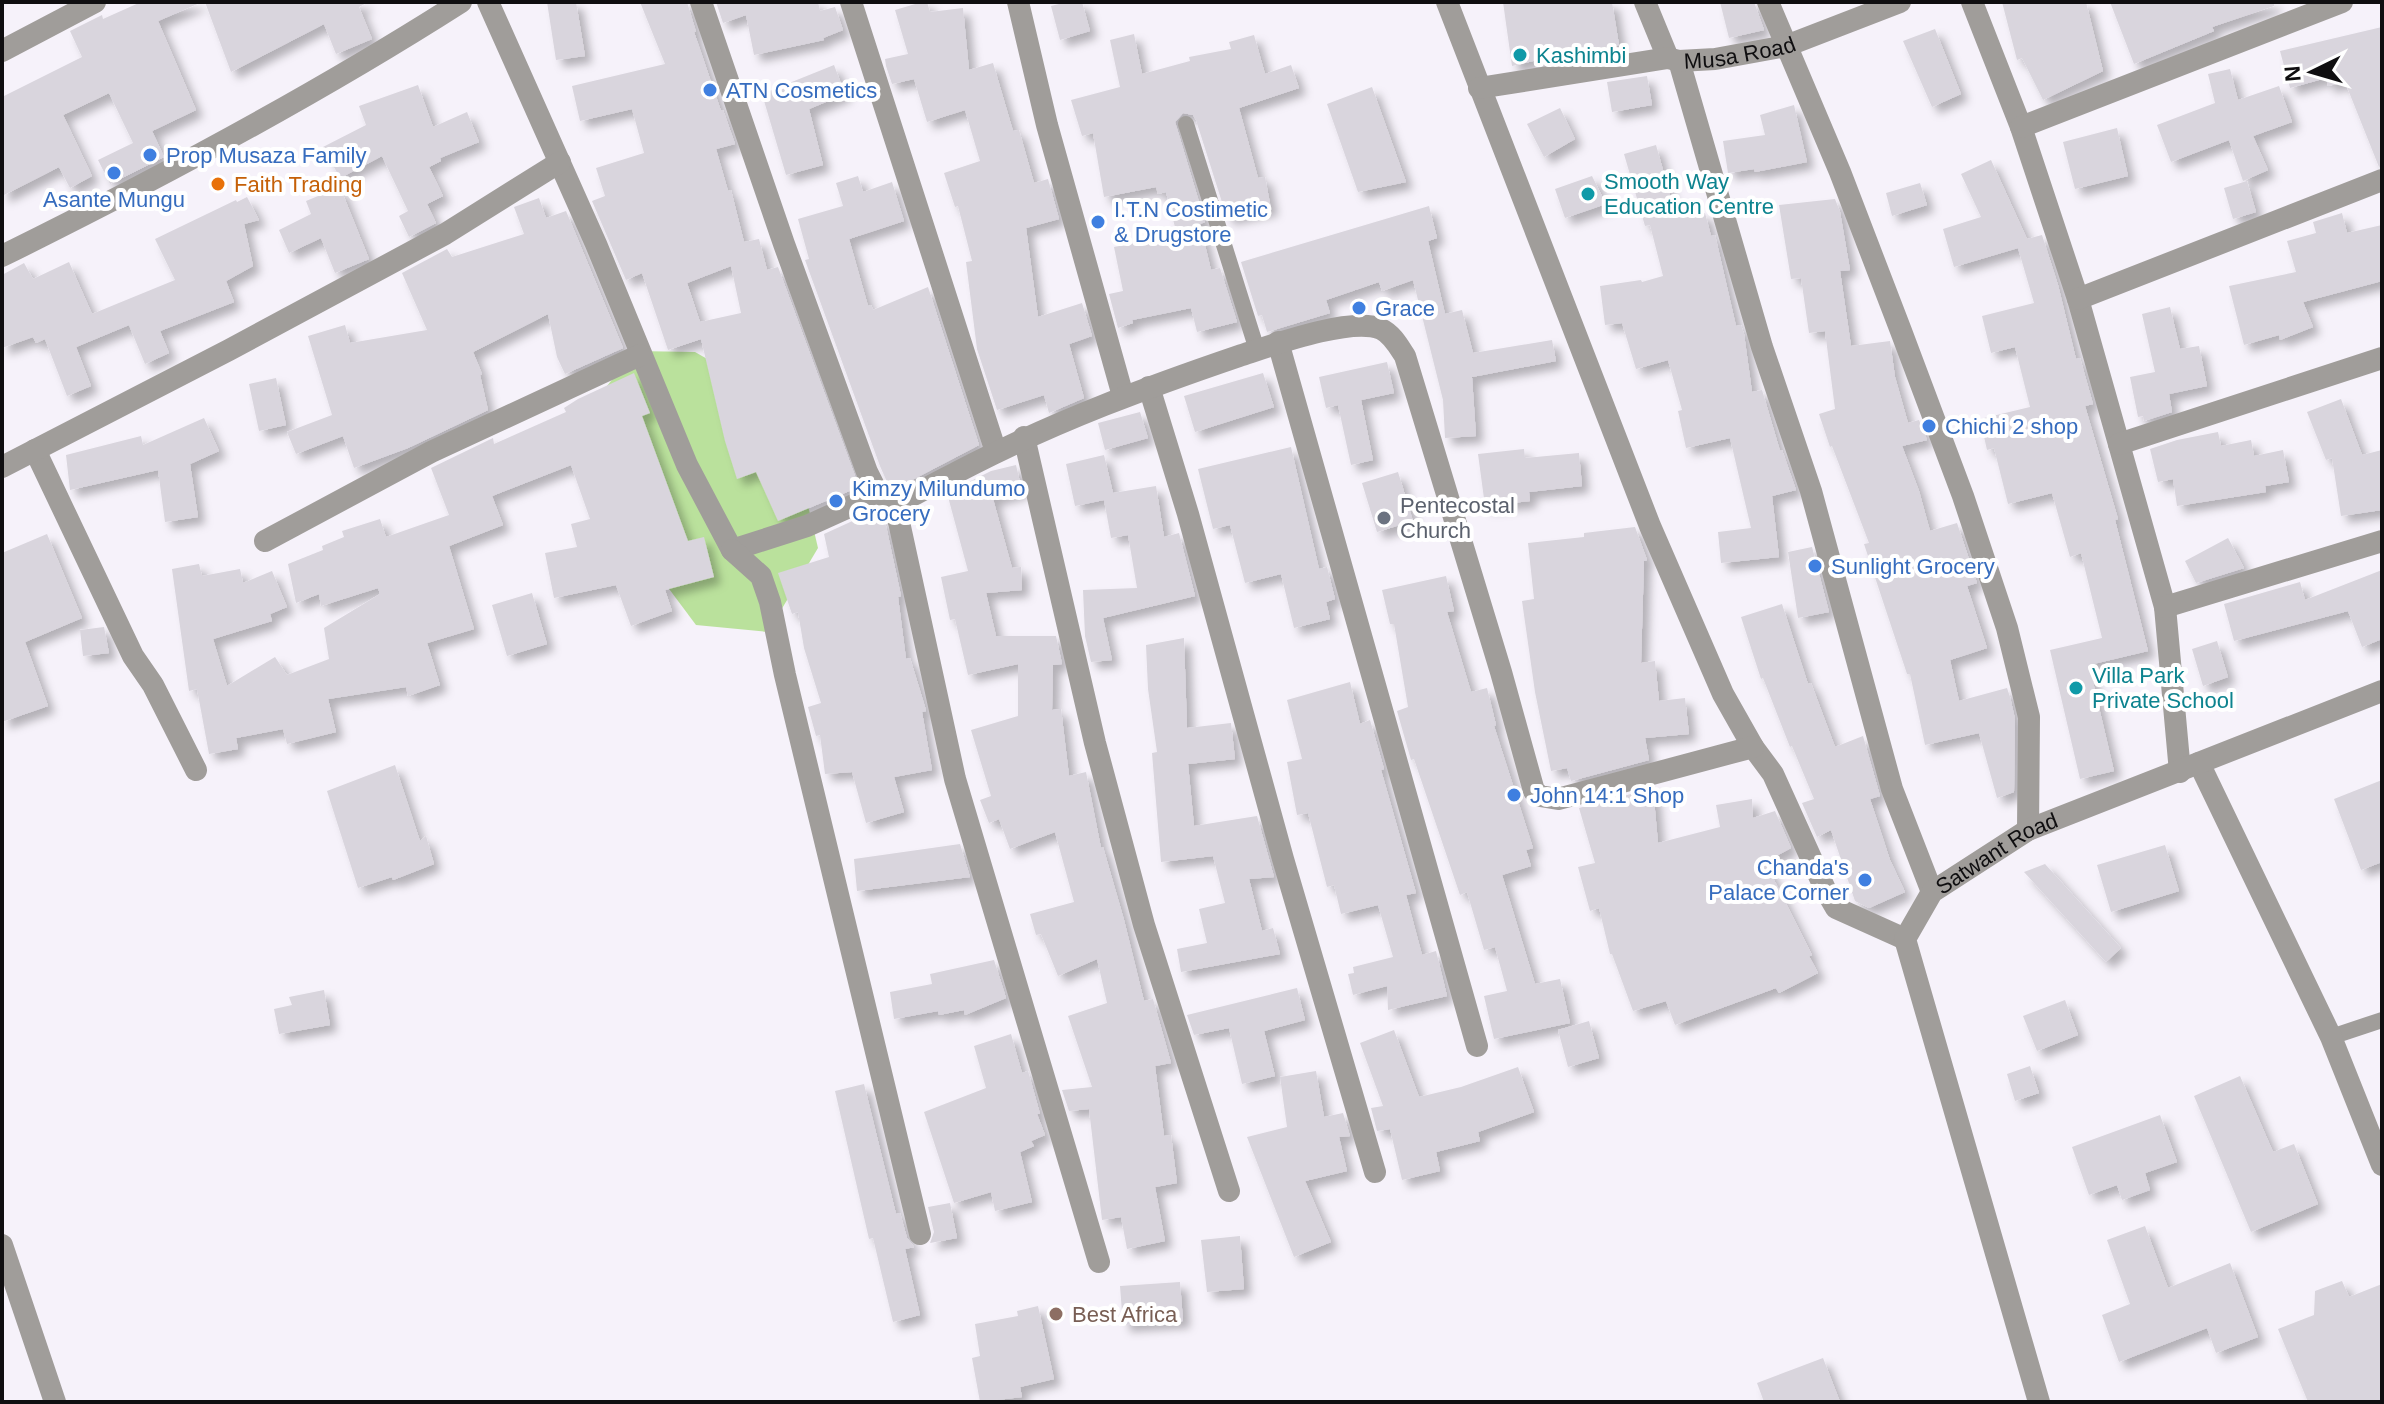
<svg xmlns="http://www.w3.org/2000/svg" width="2384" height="1404" font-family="Arial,sans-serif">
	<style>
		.green { fill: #bae19c }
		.building { fill: #d9d5dd; fill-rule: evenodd; filter: url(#shadow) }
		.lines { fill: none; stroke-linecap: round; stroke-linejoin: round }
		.service { stroke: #a09d9a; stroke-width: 16 }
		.minor { stroke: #a09d9a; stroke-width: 22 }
		.culture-dot { fill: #0f9aa8; stroke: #fff; stroke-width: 3 }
		.shop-dot { fill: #3f7fe0; stroke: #fff; stroke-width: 3 }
		.food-dot { fill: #e8710a; stroke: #fff; stroke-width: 3 }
		.worship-dot { fill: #6b7280; stroke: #fff; stroke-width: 3 }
		.education-dot { fill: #8d6e63; stroke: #fff; stroke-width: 3 }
		.labels { text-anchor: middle; stroke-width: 8; stroke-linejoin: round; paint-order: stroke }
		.street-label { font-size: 22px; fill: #0f0e10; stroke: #fff }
		.culture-label { font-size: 22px; fill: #0d838f; stroke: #fff; text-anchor: start }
		.shop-label { font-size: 22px; fill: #366cbe; stroke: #fff; text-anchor: start }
		.food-label { font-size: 22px; fill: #c56008; stroke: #fff; text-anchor: start }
		.worship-label { font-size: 22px; fill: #5b616d; stroke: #fff; text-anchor: start }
		.education-label { font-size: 22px; fill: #785e54; stroke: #fff; text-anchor: start }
	</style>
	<defs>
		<filter id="shadow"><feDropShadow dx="7" dy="7" stdDeviation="4" flood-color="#0004"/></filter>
	</defs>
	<rect width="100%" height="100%" fill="#f6f2fa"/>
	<path class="green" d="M635 351 695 352 784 403 818 548 768 632 696 625 634 542 603 391Z"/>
	<path class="building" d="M141 2H202L158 21 196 110 152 131 164 157 110 184 98 160 133 143 109 93 63 115 92 176 70 188 59 167 2 196V97L82 57 70 31 102 15 103 19Z
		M205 2H368L359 7 372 39 336 54 324 24 231 72Z
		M547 2H576L585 56 556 60Z
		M640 2H687L696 32H694L721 111 723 110 735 144 716 149 728 191 731 190 744 242 759 239 767 270 778 267 859 487 778 521 756 472 737 479 725 441 701 339 668 350 642 273 626 280 592 201 605 196 596 168 644 153 632 109 580 121 572 86 665 64ZM731 266 741 313 700 322 687 283Z
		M716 2H818L820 11 835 7 843 30 823 38 824 40 754 55 746 15 723 23Z
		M922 2H927L930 12 963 8 969 70 993 63 1013 131 1019 130 1034 183 1048 179 1059 219 1026 228 1038 317 1082 303 1092 336 1069 344 1084 398 1049 413 1044 395 997 410 977 349 966 262 972 261 958 206 955 207 944 173 980 161 965 110 927 122 914 79 892 84 886 66 885 59 908 54 895 10Z
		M1067 2H1082L1090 31 1060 40 1051 6Z
		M1503 2H1612L1619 45 1545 56 1546 58 1512 66Z
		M1720 2H1754L1764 30 1729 38Z
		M2002 2H2086L2103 71 2043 100 2022 58 2017 60Z
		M2110 2H2274V6L2212 27 2214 31 2134 64Z
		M2382 27V166L2379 167 2345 82 2328 86 2326 78 2290 88 2280 51Z
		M1935 29 1961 94 1932 107 1903 41Z
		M1134 34 1142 74 1190 61 1189 57 1231 49 1229 42 1254 35 1265 74 1291 65 1299 88 1239 108 1258 178 1265 177 1271 209 1227 218 1196 120 1193 115 1183 113 1175 122 1205 222 1200 224 1211 270 1220 268 1237 322 1197 332 1191 308 1132 320 1133 323 1118 328 1109 294 1123 291 1114 247 1177 235 1166 192 1158 194 1156 187 1104 197 1093 133 1082 136 1071 100 1120 87 1110 40Z
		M834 65 845 94 809 109 823 165 786 175 762 94Z
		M2230 69 2238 100 2279 86 2292 122 2253 136 2268 170 2243 181 2229 140 2171 162 2157 125 2215 103 2208 74Z
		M1647 76 1652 105 1612 112 1607 82Z
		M418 85 433 127 467 112 479 142 440 158 441 161 429 167 443 196 427 204 436 223 409 237 399 216 408 211 382 156 340 178 323 147 366 125 359 106Z
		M1372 87 1406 182 1358 192 1327 104Z
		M1794 105 1807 162 1755 172 1754 169 1728 173 1723 141 1765 135 1760 115Z
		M1560 108 1575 139 1544 157 1527 124Z
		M2117 128 2128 176 2075 189 2063 142Z
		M1656 145 1672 202 1686 199 1688 214 1705 213 1711 236 1715 235 1736 326 1741 325 1744 334 1752 392 1762 390 1780 451 1782 450 1796 490 1772 496 1779 557 1721 563 1718 532 1751 528 1730 438 1686 448 1678 411 1682 410 1668 360 1636 369 1622 323 1605 325 1600 286 1641 280 1642 282 1663 276 1650 225 1645 226 1624 154Z
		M1991 160 2027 239 2042 235 2058 285 2076 359 2080 358 2093 404 2085 406 2118 519 2115 520 2148 651 2089 665 2114 771 2080 779 2050 650 2102 638 2081 553 2070 557 2052 493 2008 504 1994 448 1987 450 1980 419 2030 407 2015 347 1991 353 1982 316 2034 303 2018 248 1954 267 1943 229 1981 217 1961 174Z
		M858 176 863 192 892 182 904 221 849 239 868 306 871 305 873 310 928 287 979 445 891 491 880 466 805 260 809 259 798 219 843 206 836 183Z
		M1592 176 1606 204 1565 218 1555 189Z
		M2247 181 2256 212 2233 219 2224 188Z
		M1920 183 1927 205 1892 216 1886 193Z
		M340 187 369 259 335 273 321 238 289 253 279 230 311 214 306 201Z
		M247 197 259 220 244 224 253 266 226 281 234 302 160 331 169 353 145 364 129 325 76 347 91 386 67 396 45 339 36 343 33 337 2 348V275L24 263 33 279 69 262 92 314 175 280 155 239 236 200 237 202Z
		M539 198 546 218 566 211 623 348 565 374 557 357 548 314 473 352 482 374 480 375 488 410 408 448 354 468 343 436 296 454 287 432 332 415 308 336 345 325 350 343 427 330 402 273 447 249 452 257 524 234 514 207Z
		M1835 199 1840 212 1850 270 1840 271 1851 346 1890 341 1895 377 1908 423 1919 420 1927 440 1902 446 1919 491 1930 531 1957 523 1977 583 1967 586 1987 648 1950 660 1959 701 2007 688 2010 697 2015 719 2014 792 1997 798 1979 733 1925 745 1910 674H1907L1864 544 1869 543 1832 446 1830 447 1819 414 1835 409 1825 331 1809 333 1801 278 1791 279 1779 205Z
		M1429 206 1437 238 1428 241 1445 314 1462 310 1473 353 1552 340 1556 361 1472 377 1476 436 1445 438 1443 400 1413 280 1382 291 1379 282 1326 300 1330 313 1267 332 1262 315 1258 316 1241 262Z
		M2342 213 2347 233 2382 225V281L2303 302 2313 327 2280 340 2279 335 2244 345 2229 286 2296 272 2287 241 2316 233 2313 222Z
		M2170 307 2180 349 2199 346 2207 386 2169 394 2172 412 2144 421 2143 416 2138 417 2130 377 2155 372 2142 314Z
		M1387 362 1394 393 1361 400 1373 460 1351 465 1338 405 1326 408 1319 377Z
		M634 373 650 413 642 416 688 541 704 537 714 577 665 590 672 611 631 626 616 585 554 598 545 553 577 547 571 524 590 519 571 465 492 496 503 525 449 546 474 629 427 643 440 685 408 696 406 687 328 699 336 732 287 744 283 729 236 738 238 749 209 754 197 689 189 691 172 569 199 564 202 576 240 569 243 583 272 571 287 607 270 614 272 621 213 639 227 686 275 657 287 675 329 659 324 628 380 594 378 588 321 606 319 594 296 603 288 564 323 550 322 546 344 537 342 531 380 519 386 537 449 515 431 468 493 438 494 444 566 412 564 408 578 399Z
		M1263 373 1274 407 1195 432 1184 396Z
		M276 378 286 425 259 431 249 384Z
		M2341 399 2362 455 2382 450V510L2341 516 2332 458 2326 460 2307 412Z
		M1140 412 1148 438 1105 450 1098 423Z
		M204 418 219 451 190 464 198 517 165 522 158 470 70 490 66 455 141 436 143 445Z
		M2218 432 2221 446 2251 440 2254 456 2283 450 2289 482 2265 486 2266 492 2177 506 2173 479 2158 482 2150 449 2177 440Z
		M1291 447 1319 569 1327 567 1335 599 1326 602 1330 619 1294 628 1281 574 1245 583 1230 525 1213 529 1198 469Z
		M1524 449 1525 458 1579 453 1582 486 1529 492 1530 501 1485 506 1478 454Z
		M1104 455 1113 493 1156 486 1164 537 1179 533 1195 596 1103 618 1112 660 1091 662 1085 636 1083 590 1137 588 1128 535 1111 538 1104 500 1075 506 1066 464Z
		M1016 465 1022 491 993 499 1012 568 1021 567 1022 590 986 593 996 636H1056L1062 664 1053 665 1052 710 1061 709 1069 776 1086 772 1101 848 1103 847 1124 920 1144 1001 1153 999 1171 1063 1155 1066 1164 1136 1171 1135 1177 1183 1155 1187 1165 1241 1127 1249 1121 1217 1102 1220 1089 1109 1069 1111 1062 1090 1092 1087 1068 1016 1107 1003 1097 959 1058 976 1041 934 1036 935 1030 914 1074 902 1055 832 1010 849 999 819 989 823 980 800 991 796 971 730 1018 716V664L968 675 955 619 950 620 941 577 968 571 947 493 991 471Z
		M1398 472 1413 521 1377 532 1362 483Z
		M870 513 880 517 886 526 901 596 898 597 906 659 910 658 925 707 926 711 922 712 932 770 894 777 904 812 866 823 852 772 825 774 820 735 816 736 808 707 821 703 804 648 798 612 792 614 778 573 829 557 824 534Z
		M1635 527 1647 560 1644 561 1641 663 1655 661 1659 701 1685 698 1689 734 1645 738 1649 760 1571 781 1567 768 1551 771 1535 692 1522 601 1534 599 1528 543 1584 537V533Z
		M47 534 82 618 25 642 48 706 2 722V553Z
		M2228 538 2244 568 2196 583 2185 561Z
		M1812 547 1829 612 1798 618 1788 552Z
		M2382 570V639L2362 647 2348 611 2234 641 2224 604 2300 582 2305 600Z
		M1446 576 1454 611 1447 612 1471 692 1487 688 1496 725 1494 726 1533 848 1526 850 1531 866 1502 875 1535 984 1560 979 1570 1023 1494 1039 1484 996 1507 991 1495 947 1484 950 1467 892 1460 895 1414 759 1411 760 1397 711 1408 707 1394 624H1390L1382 590Z
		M532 593 547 644 507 656 492 605Z
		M1782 604 1808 684 1811 683 1835 747 1863 736 1880 796 1870 799 1890 860 1905 892 1869 908 1855 901 1831 830 1817 837 1802 803 1814 799 1792 746 1790 747 1763 678 1761 679 1741 617Z
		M104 627 109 653 83 656 80 630Z
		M1184 638 1187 728 1231 723 1235 759 1188 764 1194 826 1257 816 1274 877 1249 879 1262 931 1273 928 1280 954 1181 972 1177 949 1207 943 1199 909 1225 903 1213 856 1161 862 1152 753 1157 752 1148 689 1146 645Z
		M2217 641 2228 677 2203 686 2192 649Z
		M1350 682 1360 724 1370 720 1384 769 1381 770 1416 893 1406 895 1422 955 1436 951 1447 996 1388 1010 1387 986 1353 995 1348 974 1354 973 1353 967 1393 957 1378 905 1341 914 1334 885 1327 887 1308 813 1297 815 1287 762 1302 759 1287 700Z
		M395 765 420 841 426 836 434 864 393 880 392 877 358 888 327 791Z
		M2382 780V862L2361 870 2334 799Z
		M1653 788 1658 843 1720 827 1716 805 1752 799 1753 818 1775 811 1791 848 1765 862 1812 955 1809 956 1818 973 1779 993 1776 988 1675 1025 1666 1001 1633 1011 1612 954H1610L1599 908 1590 911 1578 867 1595 863 1579 808Z
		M960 844 970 877 857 891 854 859Z
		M2165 845 2179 891 2111 912 2097 865Z
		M2045 864 2121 948 2106 962 2024 872Z
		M994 960 1006 998 965 1015 964 1010 939 1015 938 1011 894 1019 890 992 932 984 930 974Z
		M1297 988 1305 1020 1264 1031 1275 1076 1242 1084 1229 1028 1194 1035 1187 1015Z
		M324 990 330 1025 279 1034 274 1009 292 1005 289 997Z
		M2065 1000 2078 1035 2037 1051 2023 1016Z
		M1589 1021 1599 1058 1568 1067 1558 1030Z
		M1394 1030 1419 1097 1461 1087 1518 1067 1534 1112 1478 1132 1480 1141 1436 1152 1440 1171 1402 1180 1390 1129 1377 1131 1371 1108 1383 1106 1360 1043Z
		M1011 1034 1022 1073 1028 1071 1040 1114H1037L1045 1135 1031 1141 1034 1146 1020 1152 1032 1202 995 1211 991 1192 954 1203 924 1112 986 1088 974 1046Z
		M2030 1066 2039 1093 2015 1101 2007 1074Z
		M1316 1071 1324 1117 1343 1113 1350 1136 1339 1137 1347 1171 1305 1181 1331 1242 1294 1257 1247 1137 1287 1127 1280 1077Z
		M2240 1076 2273 1152 2294 1144 2318 1204 2251 1232 2194 1096Z
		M864 1084 896 1214 900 1213 907 1238 914 1247 905 1249 920 1315 893 1322 873 1238 869 1239 835 1091Z
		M2160 1115 2177 1162 2145 1173 2150 1190 2122 1200 2117 1185 2089 1195 2072 1147Z
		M950 1203 957 1238 930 1243 934 1232 928 1207Z
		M2145 1226 2168 1288 2230 1263 2258 1337 2216 1353 2207 1328 2119 1362 2102 1315 2130 1304 2107 1240Z
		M1240 1236 1244 1289 1207 1292 1201 1240Z
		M2342 1281 2349 1297 2382 1284V1402H2308L2278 1329 2314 1315 2315 1291Z
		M1180 1282 1183 1321 1123 1325 1120 1286Z
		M1038 1306 1054 1379 1020 1387 1022 1397 980 1402 972 1358 980 1356 975 1324 1018 1316 1017 1311Z
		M1823 1358 1840 1402H1764L1757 1383Z"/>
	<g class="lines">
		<path class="service" d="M1186 124 1257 350
			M2331 1037 2382 1020"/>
		<g class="minor">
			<path d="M488 2 596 244 687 465 732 550 807 526 869 498"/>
			<path d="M701 2 784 244 867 472 875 488 869 498C887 503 892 505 899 522L955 779 1099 1262"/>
			<path d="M851 2 996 452"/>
			<path d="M1018 2 1047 125 1123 396"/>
			<path d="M1447 2 1650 526 1723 694 1753 747 1773 774 1825 889 1836 908 1905 939"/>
			<path d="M1645 2 1668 58"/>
			<path d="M1768 2 1840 172 1901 331 1963 496 2007 628 2029 717 2028 830"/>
			<path d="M1972 2 2021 127 2078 299 2165 607 2180 772"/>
			<path d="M2 51 95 2"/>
			<path d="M1679 61 1762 347 1811 491 1892 789 1932 892"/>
			<path id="s1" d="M1479 88 1668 58 1679 61 1715 59 1786 46 1900 2"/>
			<path d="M2021 127 2342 2"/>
			<path d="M2 256C158 179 314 96 461 2"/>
			<path d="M2078 299 2382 180"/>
			<path d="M1278 342 1477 1046"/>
			<path d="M1149 387 1188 514 1283 859 1375 1172"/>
			<path d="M1024 437 1095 743 1144 925 1229 1191"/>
			<path d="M2119 444 2382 358"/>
			<path d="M35 450 133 656 153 685 196 770"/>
			<path d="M2 467 229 350 445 234 560 162"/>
			<path d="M893 507C919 491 946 478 973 464 1059 420 1148 387 1239 356 1270 346 1351 316 1381 329 1392 334 1399 347 1405 356L1501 672 1534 791 1540 796 1558 799 1753 747"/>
			<path d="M265 541 431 452 640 355"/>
			<path d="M732 550 761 576 770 602 785 675 920 1234"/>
			<path d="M2165 607 2382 541"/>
			<path d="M2199 763 2331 1037 2382 1165"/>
			<path d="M2 1245 55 1402"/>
			<path id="s2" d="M2039 1402 1905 939 1932 892 2028 830 2382 691"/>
		</g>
	</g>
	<g class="culture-dot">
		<circle cx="1520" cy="55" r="8"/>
		<circle cx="1588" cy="194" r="8"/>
		<circle cx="2076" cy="688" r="8"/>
	</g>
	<g class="shop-dot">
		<circle cx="710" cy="90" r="8"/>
		<circle cx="150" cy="155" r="8"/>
		<circle cx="114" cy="173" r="8"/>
		<circle cx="1098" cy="222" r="8"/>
		<circle cx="1359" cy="308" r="8"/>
		<circle cx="1929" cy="426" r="8"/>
		<circle cx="836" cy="501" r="8"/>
		<circle cx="1815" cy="566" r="8"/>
		<circle cx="1514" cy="795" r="8"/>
		<circle cx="1865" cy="880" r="8"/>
	</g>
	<circle class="food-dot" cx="218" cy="184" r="8"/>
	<circle class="worship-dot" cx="1384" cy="518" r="8"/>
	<circle class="education-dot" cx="1056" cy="1314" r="8"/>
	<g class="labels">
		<g class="street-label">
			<text dy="8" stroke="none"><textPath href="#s1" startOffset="264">Musa Road</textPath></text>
			<text dy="8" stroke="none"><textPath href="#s2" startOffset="612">Satwant Road</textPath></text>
		</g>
		<g class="culture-label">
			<text x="1536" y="63">Kashimbi</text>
			<text x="1604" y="189">Smooth Way<tspan x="1604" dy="25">Education Centre</tspan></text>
			<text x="2092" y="683">Villa Park<tspan x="2092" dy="25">Private School</tspan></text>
		</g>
		<g class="shop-label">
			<text x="726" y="98">ATN Cosmetics</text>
			<text x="166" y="163">Prop Musaza Family</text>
			<text x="114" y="207" text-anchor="middle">Asante Mungu</text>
			<text x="1114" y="217">I.T.N Costimetic<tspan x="1114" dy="25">&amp; Drugstore</tspan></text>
			<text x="1375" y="316">Grace</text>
			<text x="1945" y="434">Chichi 2 shop</text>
			<text x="852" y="496">Kimzy Milundumo<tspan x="852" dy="25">Grocery</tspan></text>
			<text x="1831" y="574">Sunlight Grocery</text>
			<text x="1530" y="803">John 14:1 Shop</text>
			<text x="1849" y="875" text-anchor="end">Chanda's<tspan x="1849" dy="25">Palace Corner</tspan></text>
		</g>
		<g class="food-label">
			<text x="234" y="192">Faith Trading</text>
		</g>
		<g class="worship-label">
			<text x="1400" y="513">Pentecostal<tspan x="1400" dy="25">Church</tspan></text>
		</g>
		<g class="education-label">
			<text x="1072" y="1322">Best Africa</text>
		</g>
	</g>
	<rect width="2384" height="1404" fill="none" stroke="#0f0e10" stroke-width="8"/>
	<g transform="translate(2312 72) rotate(265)" stroke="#ffffff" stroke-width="6" paint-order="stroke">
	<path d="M0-6L14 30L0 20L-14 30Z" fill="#0f0e10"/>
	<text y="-12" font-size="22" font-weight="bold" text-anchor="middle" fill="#0f0e10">N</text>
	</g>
</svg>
